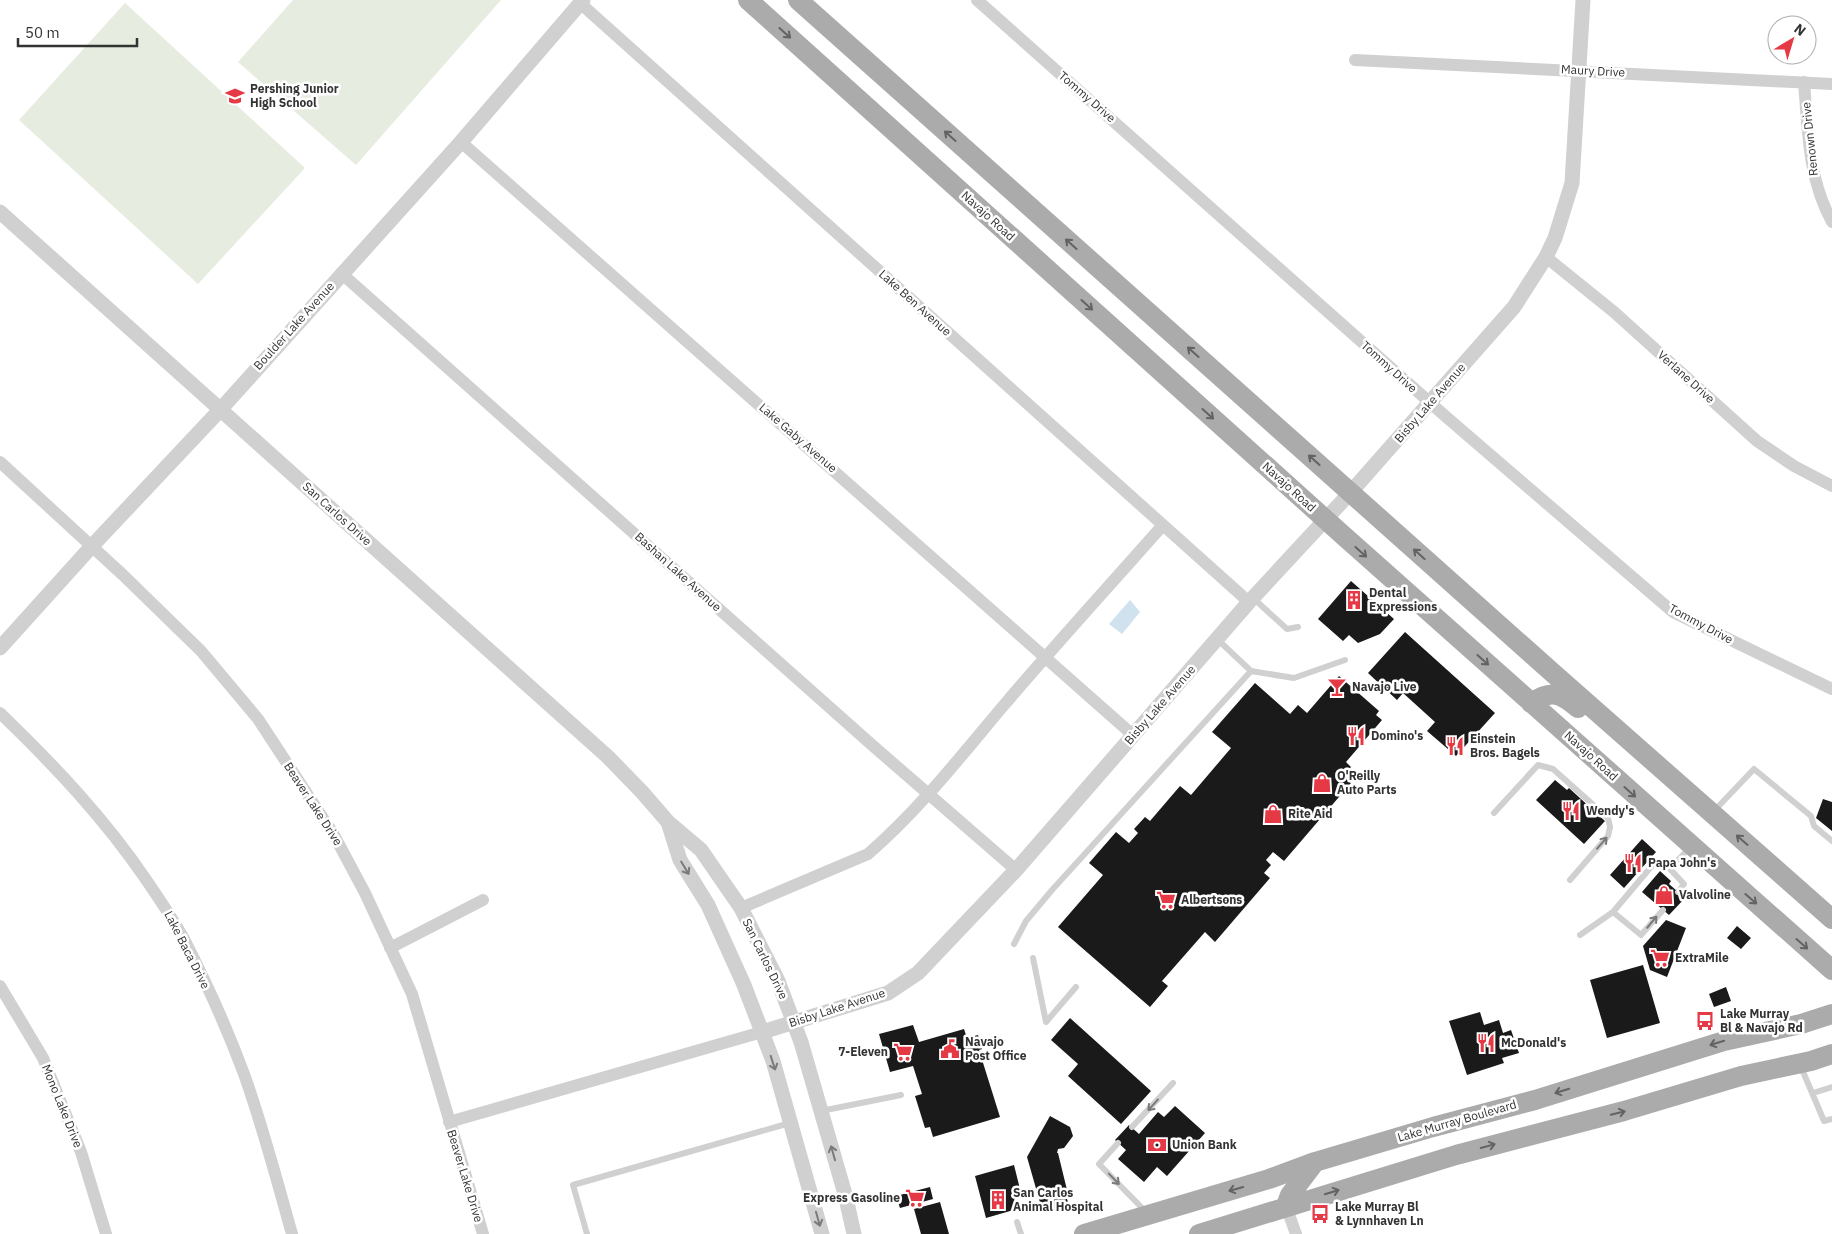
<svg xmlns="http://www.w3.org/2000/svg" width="1832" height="1234" font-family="'IBM Plex Sans',sans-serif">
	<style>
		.green { fill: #e6ecdf }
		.water { fill: #cfe2ee }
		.building { fill: #1a1a1a }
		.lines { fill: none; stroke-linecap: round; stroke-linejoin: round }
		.service { stroke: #d0d0d0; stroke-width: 6 }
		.minor { stroke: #d0d0d0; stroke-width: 12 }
		.tertiary { stroke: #d0d0d0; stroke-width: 15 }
		.primary { stroke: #ababab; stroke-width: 20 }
		.oneway { stroke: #636363 }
		.oneway2 { stroke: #7a7a7a }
		.labels { text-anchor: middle; stroke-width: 5; stroke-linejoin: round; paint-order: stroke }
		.street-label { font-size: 12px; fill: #333; stroke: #fff }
		.poi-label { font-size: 12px; font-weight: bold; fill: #333; stroke: #fff; text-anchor: start }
	</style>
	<rect width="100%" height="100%" fill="#fff"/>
	<path class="green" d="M293 0H501L356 165 238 62Z
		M125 3 305 168 198 284 19 120Z"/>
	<path class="water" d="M1130 600 1140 612 1122 634 1109 624Z"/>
	<path class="building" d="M1351 581 1394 619 1380 634 1358 643 1349 635 1343 641 1318 619Z
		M1405 632 1495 713 1456 756 1427 731 1435 722 1403 693 1397 700 1368 673Z
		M1339 676 1379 711 1376 715 1382 720 1346 762 1351 767 1343 776 1351 783 1284 861 1273 852 1266 860 1271 865 1264 873 1270 878 1215 942 1205 932 1162 981 1168 986 1150 1007 1058 927 1103 875 1089 863 1116 832 1129 843 1138 833 1134 829 1145 817 1150 821 1180 786 1191 795 1231 748 1212 732 1255 683 1290 714 1298 705 1307 713Z
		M1555 780 1567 790 1569 788 1605 821 1584 844 1536 800Z
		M1823 799 1832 802V831L1816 818Z
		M1642 839 1656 852 1624 888 1610 875Z
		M1660 871 1671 881 1669 884 1685 898 1669 915 1642 892Z
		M1666 920 1686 928 1667 977 1650 970 1643 946Z
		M1737 926 1751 938 1741 949 1727 938Z
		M1643 965 1660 1023 1607 1038 1590 980Z
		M1726 987 1731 1001 1714 1007 1709 994Z
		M1480 1012 1484 1025 1499 1020 1503 1033 1511 1030 1519 1053 1502 1058 1504 1063 1467 1075 1449 1021Z
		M1070 1018 1151 1091 1121 1124 1068 1076 1078 1064 1051 1040Z
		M913 1025 919 1042 964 1029 967 1038 978 1035 982 1049 979 1050 1000 1117 933 1137 930 1127 925 1128 915 1096 922 1094 913 1066 890 1072 879 1034Z
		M1175 1106 1205 1133 1167 1176 1157 1167 1144 1182 1118 1159 1126 1150 1115 1140 1129 1125 1139 1134 1158 1112 1164 1117Z
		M1050 1116 1070 1127 1073 1136 1064 1148 1058 1149 1057 1153H1058L1068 1194 1066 1196 1068 1202 1064 1206 1058 1204 1054 1209 1041 1206 1027 1157Z
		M1014 1165 1020 1189 1012 1191 1017 1209 986 1218 975 1176Z
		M930 1187 933 1199 900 1208 896 1196Z
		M940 1202 949 1234H921L914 1209Z"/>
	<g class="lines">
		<path class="service" d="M1253 598 1287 629 1298 627
			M1251 671 1294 678 1345 660
			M1714 811 1754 769 1811 816 1814 826 1832 841
			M1494 813 1538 765 1553 769 1608 818 1610 827 1608 836 1570 880
			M1670 869 1684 884 1678 892
			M1663 910 1641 935 1613 912 1656 861 1670 869 1690 847
			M1580 935 1613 912
			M1014 944 1026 921 1052 890 1251 671 1217 639
			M1033 958 1046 1022 1076 987
			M1801 1067 1824 1121 1832 1119
			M1813 1093 1832 1087
			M821 1111 901 1095
			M1132 1127 1173 1083
			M1118 1143 1099 1164 1145 1211
			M1017 1222 1021 1234
			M587 1234 573 1185 790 1123"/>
		<path class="minor" d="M977 0 1444 415 1673 612 1832 689
			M580 3 1249 602
			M1355 60 1832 84
			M1804 82C1808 131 1808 178 1832 222
			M461 142 1134 736
			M1546 257 1614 312 1757 441 1794 466 1832 486
			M341 273 872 745 1016 870
			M0 462 123 575 201 651 258 719 334 835 365 893 412 994 483 1234
			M0 713C54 765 105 819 147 881 160 900 173 919 184 939 206 982 227 1028 244 1074 263 1127 277 1181 292 1234
			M741 908 868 854C919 810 961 756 1004 705 1056 644 1110 585 1163 525
			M390 948 483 900
			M0 986 43 1058 81 1152 106 1234
			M449 1122 762 1032
			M1286 1206 1296 1234"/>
		<path class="tertiary" d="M0 212 608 757 642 792 668 822 701 850 741 908 778 981 801 1042 845 1194 854 1234
			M0 648 92 546 220 410 461 142 583 0
			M668 822 680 860 708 905 744 985 773 1061 822 1234
			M762 1032 888 993 918 973 1016 870 1249 602 1350 493 1514 307 1546 257 1555 238 1572 183 1583 0"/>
		<path class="primary" d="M748 0 1345 537 1832 970
			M798 0 1554 674 1832 919
			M1531 703C1551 689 1560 693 1578 708
			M1286 1206 1290 1195 1315 1162
			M1084 1234 1269 1179 1315 1162 1433 1127 1535 1100 1724 1041 1801 1024 1832 1014
			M1199 1234 1456 1155 1624 1111 1741 1076 1811 1061 1832 1054"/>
	</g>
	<defs><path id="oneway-shaft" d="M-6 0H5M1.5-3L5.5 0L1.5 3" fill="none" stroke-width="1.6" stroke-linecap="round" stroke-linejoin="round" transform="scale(1.25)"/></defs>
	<g class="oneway">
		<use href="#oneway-shaft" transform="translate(785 33) rotate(42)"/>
		<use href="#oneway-shaft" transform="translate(950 136) rotate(-138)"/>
		<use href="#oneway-shaft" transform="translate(1071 244) rotate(-138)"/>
		<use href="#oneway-shaft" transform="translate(1087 305) rotate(42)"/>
		<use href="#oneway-shaft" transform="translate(1193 352) rotate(-138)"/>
		<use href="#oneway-shaft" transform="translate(1208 414) rotate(42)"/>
		<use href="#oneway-shaft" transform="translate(1314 460) rotate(-138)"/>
		<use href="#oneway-shaft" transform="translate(1361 552) rotate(42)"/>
		<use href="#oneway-shaft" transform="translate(1419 554) rotate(-138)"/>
		<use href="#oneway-shaft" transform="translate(1483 660) rotate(42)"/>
		<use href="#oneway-shaft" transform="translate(1630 792) rotate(42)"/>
		<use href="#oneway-shaft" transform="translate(1742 840) rotate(-139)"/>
		<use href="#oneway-shaft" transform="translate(1751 899) rotate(41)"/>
		<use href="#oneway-shaft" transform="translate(1802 944) rotate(41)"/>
		<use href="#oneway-shaft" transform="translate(1717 1043) rotate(163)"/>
		<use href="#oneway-shaft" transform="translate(1562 1091) rotate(163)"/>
		<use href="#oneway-shaft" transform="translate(1618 1113) rotate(-14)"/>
		<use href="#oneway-shaft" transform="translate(1488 1146) rotate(-15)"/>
		<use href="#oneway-shaft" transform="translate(1236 1189) rotate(164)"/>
		<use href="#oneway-shaft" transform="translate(1332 1192) rotate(-17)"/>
	</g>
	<g class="oneway2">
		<use href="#oneway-shaft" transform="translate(1602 843) rotate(-49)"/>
		<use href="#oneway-shaft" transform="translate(685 868) rotate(59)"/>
		<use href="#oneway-shaft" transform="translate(1652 922) rotate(-50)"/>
		<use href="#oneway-shaft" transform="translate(773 1063) rotate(72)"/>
		<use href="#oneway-shaft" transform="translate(1153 1105) rotate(132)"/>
		<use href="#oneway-shaft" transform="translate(833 1153) rotate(-106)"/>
		<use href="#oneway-shaft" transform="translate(1114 1179) rotate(46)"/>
		<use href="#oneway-shaft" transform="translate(818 1219) rotate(74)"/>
	</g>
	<defs>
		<g id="school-bare" transform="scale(1.5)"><path d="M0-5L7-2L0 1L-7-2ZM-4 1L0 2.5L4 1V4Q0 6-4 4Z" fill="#e63946" stroke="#fff" stroke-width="2.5" paint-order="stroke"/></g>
		<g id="building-bare" transform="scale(1.5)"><path d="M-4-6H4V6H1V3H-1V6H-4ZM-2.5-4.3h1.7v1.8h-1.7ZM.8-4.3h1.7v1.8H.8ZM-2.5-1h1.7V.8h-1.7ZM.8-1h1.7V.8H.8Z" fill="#e63946" stroke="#fff" stroke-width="2.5" paint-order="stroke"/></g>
		<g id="bar-bare" transform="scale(1.5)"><path d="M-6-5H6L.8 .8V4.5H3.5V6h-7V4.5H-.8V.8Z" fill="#e63946" stroke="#fff" stroke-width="2.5" paint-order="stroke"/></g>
		<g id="restaurant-bare" transform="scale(1.5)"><path d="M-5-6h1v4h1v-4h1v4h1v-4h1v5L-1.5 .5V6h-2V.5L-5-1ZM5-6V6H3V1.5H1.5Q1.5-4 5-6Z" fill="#e63946" stroke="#fff" stroke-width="2.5" paint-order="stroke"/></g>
		<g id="shop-bare" transform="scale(1.5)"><path d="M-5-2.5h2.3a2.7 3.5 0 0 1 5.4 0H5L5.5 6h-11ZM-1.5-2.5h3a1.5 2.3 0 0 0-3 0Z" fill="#e63946" stroke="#fff" stroke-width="2.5" paint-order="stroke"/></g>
		<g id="supermarket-bare" transform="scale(1.5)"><path d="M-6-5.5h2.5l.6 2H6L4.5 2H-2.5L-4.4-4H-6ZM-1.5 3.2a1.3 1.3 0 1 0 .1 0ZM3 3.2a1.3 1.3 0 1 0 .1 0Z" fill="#e63946" stroke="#fff" stroke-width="2.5" paint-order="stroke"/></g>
		<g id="bus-bare" transform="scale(1.5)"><path d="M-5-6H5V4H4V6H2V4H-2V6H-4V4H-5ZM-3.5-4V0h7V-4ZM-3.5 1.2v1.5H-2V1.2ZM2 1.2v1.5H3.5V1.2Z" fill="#e63946" stroke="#fff" stroke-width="2.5" paint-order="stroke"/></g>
		<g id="civic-bare" transform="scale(1.5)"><path d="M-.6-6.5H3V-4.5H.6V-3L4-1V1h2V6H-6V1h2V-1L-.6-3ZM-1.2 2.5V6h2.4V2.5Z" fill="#e63946" stroke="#fff" stroke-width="2.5" paint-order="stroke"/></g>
		<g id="bank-bare" transform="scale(1.5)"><path d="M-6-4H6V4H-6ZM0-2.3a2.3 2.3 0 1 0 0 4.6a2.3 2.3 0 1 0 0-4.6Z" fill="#e63946" stroke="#fff" stroke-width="2.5" paint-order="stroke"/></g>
	</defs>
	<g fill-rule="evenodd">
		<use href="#school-bare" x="235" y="96"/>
		<use href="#building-bare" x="1354" y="600"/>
		<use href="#bar-bare" x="1337" y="687"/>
		<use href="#restaurant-bare" x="1356" y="736"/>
		<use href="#restaurant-bare" x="1455" y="746"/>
		<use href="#shop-bare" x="1322" y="783"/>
		<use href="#restaurant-bare" x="1571" y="811"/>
		<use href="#shop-bare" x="1273" y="814"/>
		<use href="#restaurant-bare" x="1633" y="863"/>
		<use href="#shop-bare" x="1664" y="895"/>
		<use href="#supermarket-bare" x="1166" y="900"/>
		<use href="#supermarket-bare" x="1660" y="958"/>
		<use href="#bus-bare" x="1705" y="1021"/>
		<use href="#restaurant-bare" x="1486" y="1043"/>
		<use href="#civic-bare" x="950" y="1049"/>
		<use href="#supermarket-bare" x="903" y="1052"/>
		<use href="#bank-bare" x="1157" y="1145"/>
		<use href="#supermarket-bare" x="915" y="1198"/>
		<use href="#building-bare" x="998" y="1200"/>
		<use href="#bus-bare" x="1320" y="1214"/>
	</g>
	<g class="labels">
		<g class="street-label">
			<text transform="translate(1593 71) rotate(3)" y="4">Maury Drive</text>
			<text transform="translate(1087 97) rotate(41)" y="4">Tommy Drive</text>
			<text transform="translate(1810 139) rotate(-96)" y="4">Renown Drive</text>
			<text transform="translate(988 216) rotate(42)" y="4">Navajo Road</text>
			<text transform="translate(915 303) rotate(42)" y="4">Lake Ben Avenue</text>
			<text transform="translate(294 326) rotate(-48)" y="4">Boulder Lake Avenue</text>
			<text transform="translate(1389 367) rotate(42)" y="4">Tommy Drive</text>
			<text transform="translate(1686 377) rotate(42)" y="4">Verlane Drive</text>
			<text transform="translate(1430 403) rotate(-49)" y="4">Bisby Lake Avenue</text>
			<text transform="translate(798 438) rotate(41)" y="4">Lake Gaby Avenue</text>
			<text transform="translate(1289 487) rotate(42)" y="4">Navajo Road</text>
			<text transform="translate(337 514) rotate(42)" y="4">San Carlos Drive</text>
			<text transform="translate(678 572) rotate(42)" y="4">Bashan Lake Avenue</text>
			<text transform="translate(1701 624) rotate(28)" y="4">Tommy Drive</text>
			<text transform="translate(1160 705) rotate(-49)" y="4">Bisby Lake Avenue</text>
			<text transform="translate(1591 756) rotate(42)" y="4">Navajo Road</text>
			<text transform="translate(313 804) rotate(57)" y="4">Beaver Lake Drive</text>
			<text transform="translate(187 950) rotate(63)" y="4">Lake Baca Drive</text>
			<text transform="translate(765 959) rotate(64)" y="4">San Carlos Drive</text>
			<text transform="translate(837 1008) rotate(-18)" y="4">Bisby Lake Avenue</text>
			<text transform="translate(62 1106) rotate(68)" y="4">Mono Lake Drive</text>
			<text transform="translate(1457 1121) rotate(-16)" y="4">Lake Murray Boulevard</text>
			<text transform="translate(465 1176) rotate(73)" y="4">Beaver Lake Drive</text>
		</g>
		<g class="poi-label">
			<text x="250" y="93">Pershing Junior<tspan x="250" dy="14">High School</tspan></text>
			<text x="1369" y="597">Dental<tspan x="1369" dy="14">Expressions</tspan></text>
			<text x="1352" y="691">Navajo Live</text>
			<text x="1371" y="740">Domino's</text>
			<text x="1470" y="743">Einstein<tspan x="1470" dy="14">Bros. Bagels</tspan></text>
			<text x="1337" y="780">O'Reilly<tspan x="1337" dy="14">Auto Parts</tspan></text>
			<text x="1586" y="815">Wendy's</text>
			<text x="1288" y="818">Rite Aid</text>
			<text x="1648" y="867">Papa John's</text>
			<text x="1679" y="899">Valvoline</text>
			<text x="1181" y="904">Albertsons</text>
			<text x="1675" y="962">ExtraMile</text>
			<text x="1720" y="1018">Lake Murray<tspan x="1720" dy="14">Bl &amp; Navajo Rd</tspan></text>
			<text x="965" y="1046">Navajo<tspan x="965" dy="14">Post Office</tspan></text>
			<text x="1501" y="1047">McDonald's</text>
			<text x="888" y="1056" text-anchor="end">7-Eleven</text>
			<text x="1172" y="1149">Union Bank</text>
			<text x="1013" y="1197">San Carlos<tspan x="1013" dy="14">Animal Hospital</tspan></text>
			<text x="900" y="1202" text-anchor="end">Express Gasoline</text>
			<text x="1335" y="1211">Lake Murray Bl<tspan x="1335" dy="14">&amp; Lynnhaven Ln</tspan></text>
		</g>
	</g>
	<g transform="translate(1792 40) rotate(38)"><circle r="24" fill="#ffffff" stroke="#adadad"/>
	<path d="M0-4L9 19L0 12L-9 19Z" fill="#e63946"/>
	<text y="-8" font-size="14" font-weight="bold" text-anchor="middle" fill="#333333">N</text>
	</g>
	<path d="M18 38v8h119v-8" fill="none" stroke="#333333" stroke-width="2.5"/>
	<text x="25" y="38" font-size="15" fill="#333333" stroke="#ffffff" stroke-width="4" paint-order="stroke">50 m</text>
</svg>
